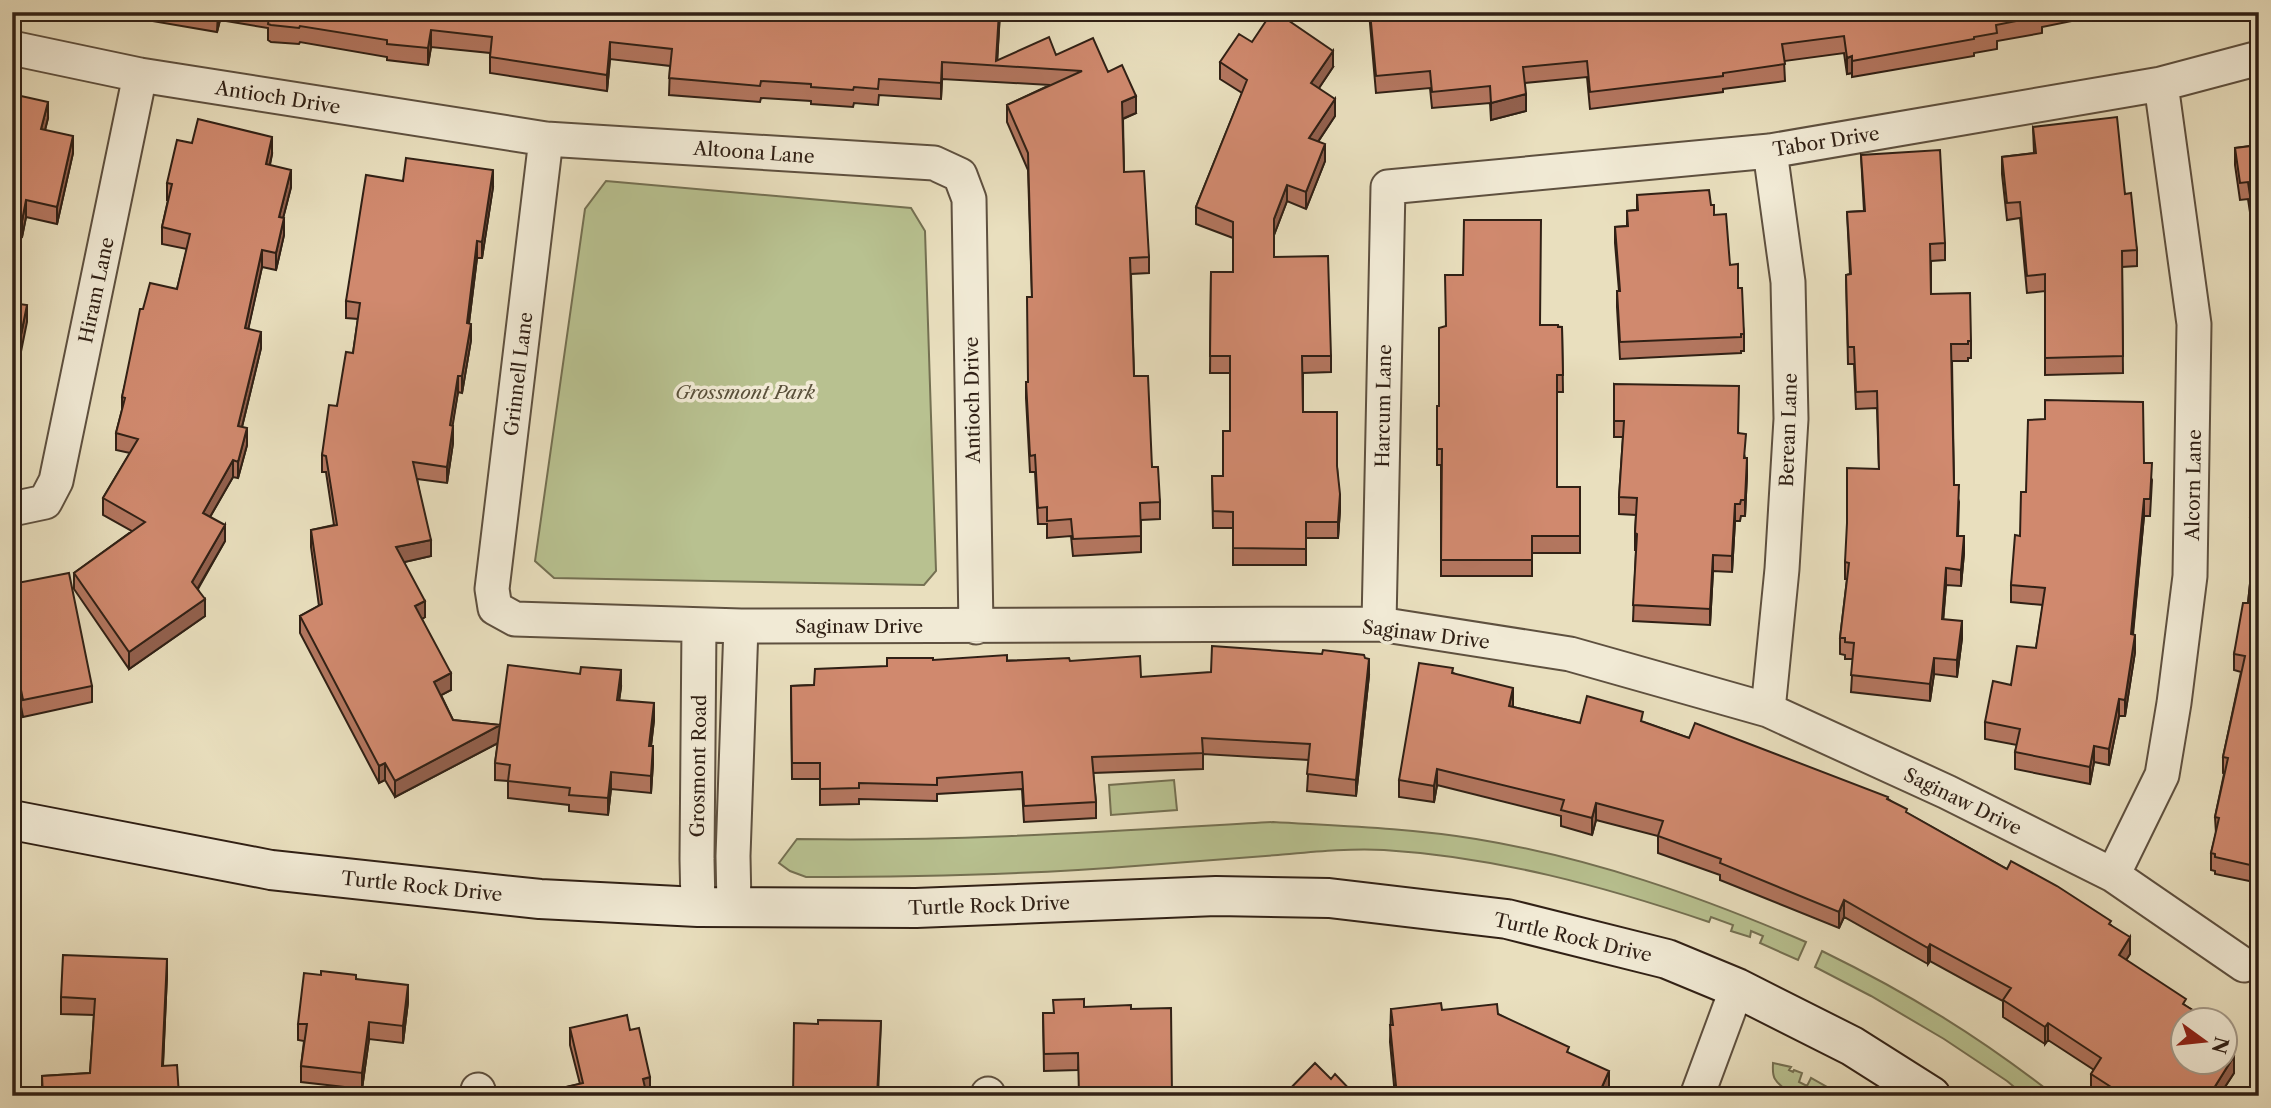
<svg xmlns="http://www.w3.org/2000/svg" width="2271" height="1108" font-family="'Libre Caslon Text',serif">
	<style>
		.green { fill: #b8c190; stroke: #747052; stroke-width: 2 }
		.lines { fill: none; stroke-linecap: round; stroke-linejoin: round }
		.street-casing { stroke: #5e503f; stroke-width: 37 }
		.secondary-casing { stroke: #302015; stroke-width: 42 }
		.street { stroke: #f1ead5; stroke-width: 33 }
		.secondary { stroke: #f1ead5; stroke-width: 38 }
		.wall { fill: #b3765f; stroke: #302015; stroke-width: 2 }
		.shaded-wall { fill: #92604d; stroke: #302015; stroke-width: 2 }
		.building { fill: #d0896e; stroke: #302015; stroke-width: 2 }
		.labels { text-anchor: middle; stroke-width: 7; stroke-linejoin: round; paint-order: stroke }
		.street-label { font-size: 19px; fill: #302015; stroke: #f1ead5 }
		.park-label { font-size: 19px; font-style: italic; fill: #59503a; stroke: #f1ead5 }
	</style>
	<rect width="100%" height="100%" fill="#e9dfbe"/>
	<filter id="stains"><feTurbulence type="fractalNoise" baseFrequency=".00286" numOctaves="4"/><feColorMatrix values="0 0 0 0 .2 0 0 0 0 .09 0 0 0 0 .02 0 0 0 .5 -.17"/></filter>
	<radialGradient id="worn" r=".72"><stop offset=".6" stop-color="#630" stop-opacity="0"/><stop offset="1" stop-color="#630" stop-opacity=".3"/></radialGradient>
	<path class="green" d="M606 181 911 208 925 231 936 571 924 585 554 578 535 561 585 209Z
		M1174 780 1177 810 1111 815 1109 785Z
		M1273 822C1341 826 1409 828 1476 839 1592 858 1699 896 1806 942L1798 960 1760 943 1763 936 1751 931 1750 937 1731 931 1733 925 1711 917 1709 922C1603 886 1496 857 1384 850 1349 848 1312 852 1278 855 1230 859 1182 862 1135 866 1025 875 916 877 806 877L790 871 779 863 797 839C956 842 1115 831 1273 822Z
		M1822 951C1908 993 1980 1037 2055 1096H2025L2007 1081 1944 1039 1871 996 1815 967Z
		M1773 1063 1791 1067 1789 1070 1793 1072 1794 1070 1802 1073 1799 1082 1807 1086 1811 1078 1843 1096C1823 1096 1787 1099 1775 1079 1772 1074 1773 1068 1773 1063Z"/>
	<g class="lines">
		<g class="street-casing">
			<path id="street" d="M12 48 140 75 546 139 934 163 960 175 969 199 976 627
				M546 139 492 589 495 608 515 619 741 626 1379 624 1570 654 1768 710 1947 792 2113 875 2244 965
				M12 509 45 502 56 481 140 75
				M1379 624 1388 187 1770 151 2161 84 2259 58
				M1768 710 1782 569 1791 419 1788 282 1770 151
				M2113 875 2162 775 2174 703 2190 576 2194 324 2161 84
				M734 906 733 856 741 626
				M698 907 697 859 699 625
				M478 1090 480 1096
				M988 1096V1094
				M1697 1096 1737 988"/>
		</g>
		<g class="secondary-casing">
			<path id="secondary" d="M12 820 271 870 540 899 698 907 916 908 1216 896 1329 898 1507 919 1667 959 1737 988 1852 1046 1931 1096"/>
		</g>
		<use href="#street" class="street"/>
		<use href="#secondary" class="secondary"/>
	</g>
	<path class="wall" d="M123 12H1000L997 61 1056 55 1108 72 1136 113 1123 119 1124 172 1149 257V273L1131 274 1134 376 1152 467 1160 502V519L1141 520V552L1073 556 1071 536 1047 538V524H1038L1035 472H1030L1026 398V382H1028L1032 297 1028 170 1007 122V105L1050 85 942 79 941 99 879 95 878 105 854 103 853 107 811 104V101L761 98 760 102 669 95 670 66 610 59 607 91 490 73V53L431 47 428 65 387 60V57L300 42 299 44 271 42 268 40V28L220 20 217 32 152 21V17Z
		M1369 12H2116L2042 27V33L1997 41V49L1974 53V56L1852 77V73L1847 74 1844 53 1784 61 1785 81 1723 89V92L1590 109 1587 77 1525 83 1526 111 1491 120 1490 103 1432 108 1430 88 1376 93Z
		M1220 62 1333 67 1319 88 1335 116 1318 142 1325 161 1306 209 1287 201 1274 235V257L1331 356V372L1303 373V412L1337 467 1340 510 1338 538H1306V565H1233V528H1213L1212 476H1223L1230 431V373H1210L1211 272H1233V238L1196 224V207L1242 93 1220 79Z
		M12 94 48 118 45 130 73 153 57 224 26 217 22 237 12 235Z
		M2033 127 2125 194 2137 250V266L2122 267 2123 373 2045 375V291L2027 293 2020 218 2007 220 2002 174V157L2034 153Z
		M2259 145V244L2255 245 2248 199 2240 200 2235 165V148Z
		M272 154 270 165 291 187 283 218 284 235 276 270 262 267 248 329 261 348 242 427 247 445 238 478 233 477 210 517 225 541 198 589 205 616 129 669 74 589V573L132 531 103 515V498L130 453 116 450V433L122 410V397L143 309 177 289 187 249 162 244V227L168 200H167V183Z
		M1861 155 1945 243V260L1931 261V294L1971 341V358H1968V361H1952L1954 485 1959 502 1958 536 1964 553 1961 586 1946 585 1943 619 1962 638 1957 677 1934 674 1930 701 1851 692 1853 659H1845V655L1840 654V638L1847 579H1845V562L1879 469 1877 408 1856 409 1854 364H1848L1846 275 1850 274 1847 212 1864 211Z
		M403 181 493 187 482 258H477L469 323 471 340 462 393 458 392 452 426 453 443 447 483 417 479 431 556 404 562 425 617 422 619 451 690 441 695 453 720 500 725 621 687 619 700 654 720 651 746 653 763 651 793 611 789 608 815 569 811V805L508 798V781L495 780V763L498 743 395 797 385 780 379 783 300 633V616L319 606 311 547V530L334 525 326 472H322V455L353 353 358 319 346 318V301Z
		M1637 195 1711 205 1730 265 1738 288 1744 334V351H1741V353L1620 359 1617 307V291H1619L1615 243V227L1627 226V211L1637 210Z
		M1463 275 1541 325 1562 327 1563 392H1557V487H1580V553H1532V576H1441V465H1437V406H1439L1446 326Z
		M1614 384 1739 433 1745 458 1747 474 1745 516H1741L1740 521H1735L1732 572 1713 571 1710 625 1633 621 1636 550H1635V533L1636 515 1619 514V497L1623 437H1614Z
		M2259 403V883L2215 874V871L2211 870V853L2216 833 2215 817 2224 774 2223 773V757L2241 672 2234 670V654L2248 603 2255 534H2250V517Z
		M2144 463 2152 480 2150 516H2144L2133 635 2135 652 2125 716H2119L2109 765 2094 762 2090 784 2015 769V752L2017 745 1985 739V722L2036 648 2043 605 2011 602V585L2020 536Z
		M12 584 92 686V702L23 717 12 661Z
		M933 660 1070 661 1141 677 1369 675 1356 796 1307 791 1309 760 1203 754V769L1093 773 1096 802V818L1024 822 1022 789 937 794V801L859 799V804L820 805V779H792L791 686 814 685Z
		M1453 673 1513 704V707L1580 723 1643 722 1689 738 1888 799 1907 813 2007 869 2111 925 2130 954 2126 960 2186 1006 2225 1031 2229 1050 2228 1052 2234 1073 2219 1096H2099L2091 1091V1074L2094 1070 2048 1040 2045 1044 2003 1017V1001L1930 961 1928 964 1844 917 1839 928 1720 880V875L1658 853V836L1596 820 1592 835 1561 826V816L1437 785 1434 802 1399 797V780Z
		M167 975 163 1066 179 1096H42V1076L90 1073 94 1015 61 1014V997Z
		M356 979 408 1002 403 1043 369 1039 362 1089 301 1082V1066L304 1041 298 1040V1024Z
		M1084 999 1078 1070 1044 1071 1043 1013H1053Z
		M1391 1009 1442 1010 1498 1014 1569 1053 1609 1088 1606 1096H1395L1390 1042Z
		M570 1028 630 1030 650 1094 646 1095 647 1096H553V1090L580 1084 570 1045Z"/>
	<path class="shaded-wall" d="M218 12H220V20L217 32Z
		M999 12H1000L997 65H996Z
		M431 30V47L428 65V48Z
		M610 42V59L607 91V75Z
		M1333 51V67L1311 100V83Z
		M1852 56V73L1847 74V58Z
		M942 62V79L941 99V83Z
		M1526 94V111L1491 120V103Z
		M1136 96V113L1122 119V102Z
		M1335 99V116L1309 155V138Z
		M48 102V118L41 146V129Z
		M73 136V153L57 224V207Z
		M272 137V154L266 181V164Z
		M1325 144V161L1306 209V192Z
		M291 170V187L279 234V217Z
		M493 170V187L482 258V242Z
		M1287 185V201L1274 235V219Z
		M26 200V217L22 237V221Z
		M284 218V235L276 270V253Z
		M477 241V258L467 339V323Z
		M262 250V267L245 344V328Z
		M27 305V322L12 396V379Z
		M471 324V340L462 393V376Z
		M261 332V348L238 443V426Z
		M458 376V392L450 442V425Z
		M453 426V443L447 483V467Z
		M247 428V445L238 478V462Z
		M1747 458V474L1745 516V500Z
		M233 460V477L203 529V513Z
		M1340 494V510L1338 538V522Z
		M2144 499V516L2131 651V634Z
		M1735 504V521L1732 572V556Z
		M225 525V541L192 598V582Z
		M1964 536V553L1961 586V570Z
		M431 540V556L396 564V547Z
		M1713 555V571L1710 625V609Z
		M1946 568V585L1942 636V619Z
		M205 599V616L129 669V652Z
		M425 601V617L415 623V606Z
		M1962 621V638L1957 677V660Z
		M2135 635V652L2125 716V700Z
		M1934 658V674L1930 701V684Z
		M1369 659V675L1356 796V780Z
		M621 670V687L617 716V700Z
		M451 673V690L434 699V682Z
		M1513 688V704L1509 723V706Z
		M2119 699V716L2109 765V749Z
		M654 703V720L649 763V746Z
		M500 725V742L395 797V781Z
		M653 746V763L651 793V776Z
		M2094 746V762L2090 784V767Z
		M385 763V780L379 783V766Z
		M1437 769V785L1434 802V786Z
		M611 772V789L608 815V798Z
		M1596 803V820L1592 835V818Z
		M1844 900V917L1839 928V912Z
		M2130 937V954L2119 971V955Z
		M1930 944V961L1928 964V948Z
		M167 959V975L162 1083V1066Z
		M408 985V1002L403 1043V1026Z
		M881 1021 878 1096H877Z
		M369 1022V1039L362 1089V1073Z
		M2048 1023V1040L2045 1044V1027Z
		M2229 1033V1050L2225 1055V1039Z
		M2234 1056V1073L2219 1096H2209Z
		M1609 1071V1088L1606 1096H1598Z
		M650 1077V1094L643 1096V1079Z"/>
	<path class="building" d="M200 12H218L217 15Z
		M270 12H999L996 61 1049 37 1056 55 1093 38 1108 72 1122 65 1136 96 1122 102 1124 172 1144 171 1149 257 1130 258 1134 376H1148L1152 467H1158L1160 502 1140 503 1141 536 1073 539 1071 519 1047 521V507L1038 508 1035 455 1030 456 1026 382H1028L1027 297H1032L1028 153 1007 105 1082 71 942 62 941 83 879 79 878 89 854 87 853 90 811 87V84L761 81 760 86 669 78 672 49 610 42 607 75 490 57 492 37 431 30 428 48 387 44V40L300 26 299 28 271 25 268 24Z
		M1272 12H1276L1333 51 1311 83 1335 99 1309 138 1325 144 1306 192 1287 185 1274 219V257L1328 256 1331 356H1302L1303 412H1337V466L1340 494 1338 522H1306V549L1233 548V512L1213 511 1212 476H1223V431H1230V356H1210L1211 272H1233V222L1196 207 1247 80 1220 62 1239 34 1252 42Z
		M1370 12H2041L2042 16 1996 25 1997 33 1974 37V39L1852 61V56L1847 58 1844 36 1782 44 1785 64 1723 73V76L1590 92 1587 61 1523 67 1526 94 1491 103 1490 86 1432 92 1430 71 1376 76Z
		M12 94 48 102 41 129 73 136 57 207 26 200 22 221 12 219Z
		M2117 117 2125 194 2131 193 2137 250 2122 251 2123 356 2045 358V274L2027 276 2020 202 2007 203 2002 157 2036 153 2033 127Z
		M198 119 272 137 266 164 291 170 279 217 284 218 276 253 262 250 245 328 261 332 238 426 247 428 238 462 233 460 203 513 225 525 192 582 205 599 129 652 74 573 145 522 103 498 138 439 116 433 125 398 122 397 140 309H143L150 283 177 289 190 234 162 227 172 184 167 183 177 140 192 143Z
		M2259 145V228H2255L2248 182 2240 183 2235 148Z
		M1940 150 1945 243 1930 244 1931 294 1970 293 1971 341H1968V344H1951L1954 485H1959L1957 536H1964L1961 570 1946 568 1942 619 1962 621 1957 660 1934 658 1930 684 1851 675 1854 643 1845 642V638H1840L1849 563 1845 562 1847 523V468L1879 469 1877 391 1856 392 1854 347H1848L1846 275 1851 274 1847 212 1865 211 1861 155Z
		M406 158 493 170 482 242 477 241 467 323 471 324 462 376H458L450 425 453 426 447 467 413 462 431 540 396 547 425 601 415 606 451 673 434 682 453 720 500 725 508 665 580 674 581 667 621 670 617 700 654 703 649 746H653L651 776 611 772 608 798 569 795 570 788 508 781 510 765 495 763 500 725 395 781 385 763 379 766 300 616 322 604 311 530 337 525 326 456 322 455 329 405 337 406 346 352 353 353 360 303 346 301 366 175 403 181Z
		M1709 190 1711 205H1714V215L1726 214 1730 265 1738 264V288H1742L1744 334H1741V337L1620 342 1617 291H1620L1615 227 1628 226 1627 211 1638 210 1637 195Z
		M1464 220H1541L1540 325H1558V327H1562L1563 375H1557V487H1580V536H1532V560H1441L1442 449H1437V406H1439V328L1446 326 1445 275H1463Z
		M12 303 27 305 12 379Z
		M1614 384 1739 386 1738 433 1746 434 1744 458H1747L1745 500H1741L1740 504H1735L1732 556 1713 555 1710 609 1633 605 1637 534 1635 533 1637 498 1619 497 1624 421H1614Z
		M2045 400 2143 402 2144 463H2152L2150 499H2144L2131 634 2135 635 2125 700 2119 699 2109 749 2094 746 2090 767 2015 752 2020 729 1985 722 1993 681 2011 685 2017 646 2036 648 2045 588 2011 585 2015 535 2020 536 2021 492H2026L2028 420 2045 419Z
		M2257 403H2259V867L2215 857V854L2211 853 2219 818 2215 817 2228 758 2223 757 2245 656 2234 654 2243 603H2248L2257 517H2250Z
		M69 573 92 686 23 700 12 645V584Z
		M1212 646 1322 654 1323 650 1364 655 1365 658 1369 659 1356 780 1307 774 1310 744 1202 738 1203 753 1092 757 1096 802 1024 806 1022 772 937 778V785L859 783V788L820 789V763H792L791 686 814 685 815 669 887 666V658H933V660L1007 655V661L1069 658 1070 661 1140 656 1141 677 1211 672Z
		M1419 663 1453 668 1452 673 1513 688 1509 706 1580 723 1587 696 1643 712 1641 721 1689 738 1695 723 1888 797 1887 799 1907 809 1906 812 2007 869 2011 861 2057 886 2111 921 2109 924 2130 937 2119 955 2186 999 2183 1004 2209 1020H2183V1062H2225V1050L2234 1056 2209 1096H2125L2091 1074 2101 1058 2048 1023 2045 1027 2003 1000 2011 988 1930 944 1928 948 1844 900 1839 912 1720 863 1721 859 1658 836 1663 821 1596 803 1592 818 1561 810 1564 800 1437 769 1434 786 1399 780Z
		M63 955 167 959 162 1066 177 1065 179 1096H43L42 1076 90 1073 95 999 61 997Z
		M321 971 356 975V979L408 985 403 1026 369 1022 362 1073 301 1066 307 1024H298L304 973 321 975Z
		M1084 999V1007L1131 1005V1009L1171 1008 1172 1096H1079L1078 1053 1044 1054 1043 1013H1054L1053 1000Z
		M1441 1003 1442 1010 1497 1004 1498 1014 1569 1047 1567 1052 1609 1071 1598 1096H1397L1390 1025H1393L1391 1009Z
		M627 1015 630 1030 639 1028 650 1077 643 1079 647 1096H554L553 1090 583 1083 570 1028Z
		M818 1020 881 1021 877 1096H793L794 1023 818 1024Z
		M1315 1063 1331 1079 1335 1074 1356 1096H1283Z
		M386 1092 387 1096H370Z"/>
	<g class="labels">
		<g class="street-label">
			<text transform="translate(278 97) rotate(9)" y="7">Antioch Drive</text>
			<text transform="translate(1826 141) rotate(-9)" y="7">Tabor Drive</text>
			<text transform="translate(754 152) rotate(4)" y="7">Altoona Lane</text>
			<text transform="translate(96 290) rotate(-78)" y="7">Hiram Lane</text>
			<text transform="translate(518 374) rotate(-83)" y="7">Grinnell Lane</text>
			<text transform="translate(972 400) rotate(-91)" y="7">Antioch Drive</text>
			<text transform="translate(1383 406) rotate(-89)" y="7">Harcum Lane</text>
			<text transform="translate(1788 430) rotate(-88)" y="7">Berean Lane</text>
			<text transform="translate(2193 485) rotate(-89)" y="7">Alcorn Lane</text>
			<text x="859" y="633">Saginaw Drive</text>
			<text transform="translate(1426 634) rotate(7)" y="7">Saginaw Drive</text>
			<text transform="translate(698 766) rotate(-89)" y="7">Grosmont Road</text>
			<text transform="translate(1963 801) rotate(26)" y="7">Saginaw Drive</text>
			<text transform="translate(422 886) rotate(6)" y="7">Turtle Rock Drive</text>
			<text transform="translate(989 905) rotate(-2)" y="7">Turtle Rock Drive</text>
			<text transform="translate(1573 937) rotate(13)" y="7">Turtle Rock Drive</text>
		</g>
		<g class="park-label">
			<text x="745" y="399">Grossmont Park</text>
		</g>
	</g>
	<rect width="2271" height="1108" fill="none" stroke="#e9dfbe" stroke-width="42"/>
	<rect x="14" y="14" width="2243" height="1080" fill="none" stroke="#302015" stroke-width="3.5"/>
	<rect x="21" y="21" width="2229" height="1066" fill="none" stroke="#302015" stroke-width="2"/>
	<g transform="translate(2204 1041) rotate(105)"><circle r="33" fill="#f1ead5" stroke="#a49988" stroke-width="2"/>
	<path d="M0-5L12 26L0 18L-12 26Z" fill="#8f2418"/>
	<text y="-10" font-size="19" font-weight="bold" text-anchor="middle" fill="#302015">N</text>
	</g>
	<rect width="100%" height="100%" filter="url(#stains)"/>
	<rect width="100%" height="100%" fill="url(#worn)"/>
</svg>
